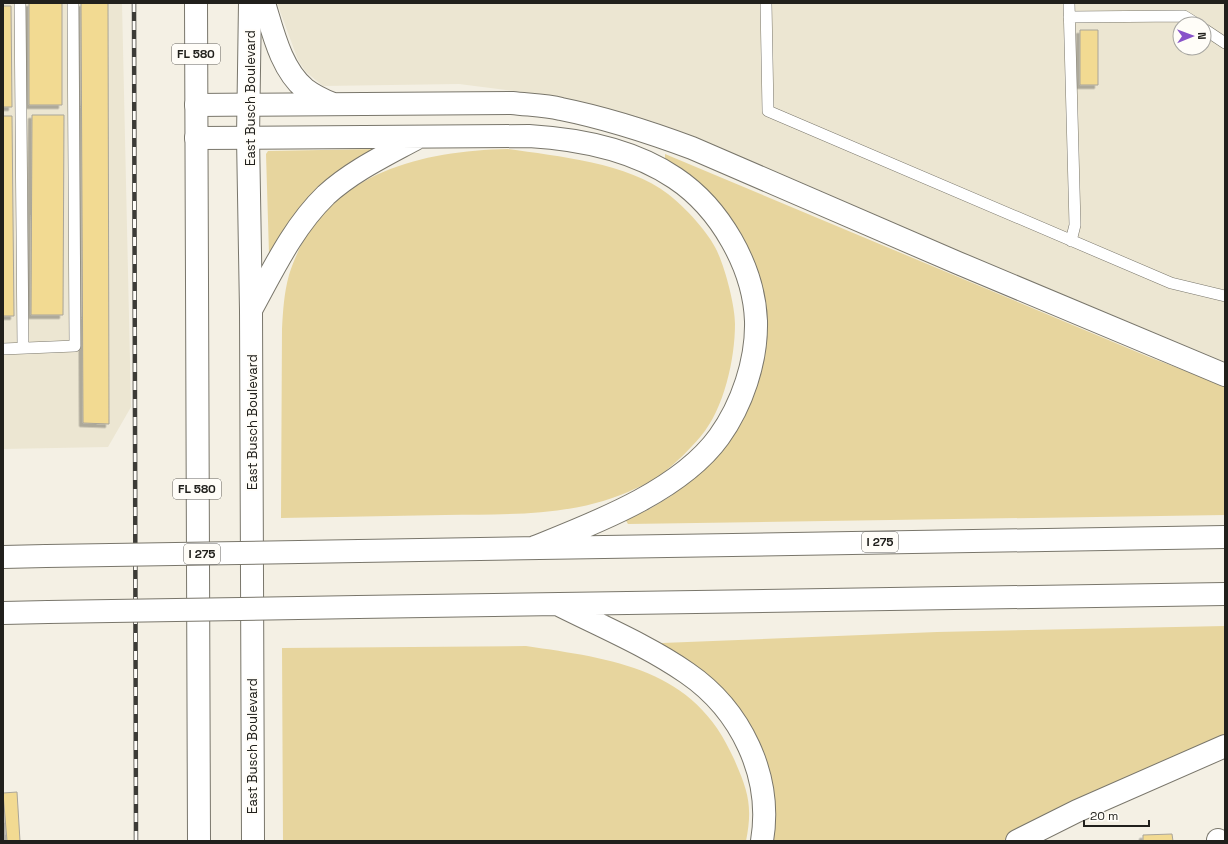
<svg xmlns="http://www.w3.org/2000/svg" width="1228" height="844" font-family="'Space Grotesk',sans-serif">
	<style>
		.built { fill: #ece6d2; fill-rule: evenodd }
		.green { fill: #e7d59e }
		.building { fill: #f2da92; stroke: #a9a59a; filter: url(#shadow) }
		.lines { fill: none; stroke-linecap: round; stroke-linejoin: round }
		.service-casing { stroke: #79766b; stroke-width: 12 }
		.minor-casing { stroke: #79766b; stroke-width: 24 }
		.primary-casing { stroke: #79766b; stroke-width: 24 }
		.motorway-casing { stroke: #79766b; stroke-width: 24 }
		.service { stroke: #fff; stroke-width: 11 }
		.minor { stroke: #fff; stroke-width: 22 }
		.primary { stroke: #fff; stroke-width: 22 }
		.motorway { stroke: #fff; stroke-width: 22 }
		.rail-casing { stroke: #3c3b36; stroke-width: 4.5 }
		.rail { stroke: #fffdf8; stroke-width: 3; stroke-dasharray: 9; stroke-linecap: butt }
		.motorway-bridge-casing { stroke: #79766b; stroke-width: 24; stroke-linecap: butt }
		.motorway-bridge { stroke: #fff; stroke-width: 22 }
		.labels { text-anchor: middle; stroke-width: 3.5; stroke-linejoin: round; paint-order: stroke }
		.shield { fill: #fffdf8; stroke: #64625e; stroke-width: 1 }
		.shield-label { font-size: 12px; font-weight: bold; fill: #21201c }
		.street-label { font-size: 13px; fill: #21201c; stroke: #fffdf8 }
	</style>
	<defs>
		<filter id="shadow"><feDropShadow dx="-3.5" dy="3.5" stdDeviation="0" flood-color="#0004"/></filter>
	</defs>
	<rect width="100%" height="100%" fill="#f4f0e4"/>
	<path class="built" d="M3 3H122L131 407 108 447 3 449Z
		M277 3H1225V362L963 253 782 174 654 122 561 97 459 84 323 86 306 72 298 60ZM1180 24H1204V48H1180Z"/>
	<path class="green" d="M375 149 282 234 269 254 266 154 268 151Z
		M508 149C557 156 629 163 668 194 684 206 709 233 717 251 725 268 735 305 735 324 735 359 724 409 701 436 690 449 676 463 663 473 653 481 639 487 628 492 570 517 506 514 445 515 390 516 336 517 281 518L282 329C283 311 284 293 289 275 320 176 415 151 508 149Z
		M665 154 1149 357 1225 386V515L628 524 625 519 648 510 671 496 703 470 722 447 759 293 665 161Z
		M1225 626V739L1002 841H773L774 829 760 756 661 651 662 643 937 632Z
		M526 646C613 659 695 668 734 759 748 791 753 806 746 841H283L282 648Z"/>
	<path class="building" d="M29 3H62V105H29Z
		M81 3H108L109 424 83 423Z
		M3 6H11L12 107H3Z
		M1080 30H1098V85H1080Z
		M32 115H64L63 315H31Z
		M3 116H12L14 316H3Z
		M17 792 20 841H7L3 793Z
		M1172 834 1173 841H1143V835Z"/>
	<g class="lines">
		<g class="service-casing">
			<path id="service" d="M20 3 23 348
				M766 3 768 111 1171 283 1225 296
				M1069 3 1075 225 1071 241
				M1069 17 1184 16 1197 24
				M1204 29 1225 43
				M3 349 75 346 73 3"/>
		</g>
		<g class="minor-casing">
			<path id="minor" d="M1218 840V841"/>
		</g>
		<g class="primary-casing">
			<path id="primary" d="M196 3 199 841
				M250 3 248 137 251 310 253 841"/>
		</g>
		<g class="motorway-casing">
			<path id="motorway" d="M264 3C273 32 281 69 305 89 313 95 323 100 333 104
				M196 105 512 103C528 105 545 105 561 109 606 118 649 132 692 148L958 263 1225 375
				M196 138 529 136C580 139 632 149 675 178 720 208 754 267 756 321 757 361 742 405 719 437 680 491 595 523 535 547
				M251 310C273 270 293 227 326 195 352 171 386 155 417 138
				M359 551 1225 537
				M3 557 46 556
				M561 606C603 627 648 646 687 673 741 710 773 776 762 841
				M358 607 1225 594
				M3 613 48 612
				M1017 841 1077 811 1225 746"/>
		</g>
		<use href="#service" class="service"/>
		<use href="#minor" class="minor"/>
		<use href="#primary" class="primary"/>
		<use href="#motorway" class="motorway"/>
		<g class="rail-casing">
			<path id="rail" d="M134 3 136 841"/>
		</g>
		<use href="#rail" class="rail"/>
		<g class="motorway-bridge-casing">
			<path id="motorway-bridge" d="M46 556 359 551
				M48 612 358 607"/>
		</g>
		<use href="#motorway-bridge" class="motorway-bridge"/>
	</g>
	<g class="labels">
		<g class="shield">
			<rect x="172" y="44" width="48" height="20" rx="3"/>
			<rect x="173" y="479" width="48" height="20" rx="3"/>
			<rect x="862" y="532" width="36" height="20" rx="3"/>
			<rect x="184" y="544" width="36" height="20" rx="3"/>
		</g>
		<g class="shield-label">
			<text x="196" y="58">FL 580</text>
			<text x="197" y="493">FL 580</text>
			<text x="880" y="546">I 275</text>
			<text x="202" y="558">I 275</text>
		</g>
		<g class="street-label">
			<text transform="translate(250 98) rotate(-90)" y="5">East Busch Boulevard</text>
			<text transform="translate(252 422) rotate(-90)" y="5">East Busch Boulevard</text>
			<text transform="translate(252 746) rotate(-90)" y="5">East Busch Boulevard</text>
		</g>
	</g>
	<rect width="1228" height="844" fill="none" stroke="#21201c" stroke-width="8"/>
	<g transform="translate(1192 36) rotate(89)"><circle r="19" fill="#fffdf8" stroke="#a6a5a0"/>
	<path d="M0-3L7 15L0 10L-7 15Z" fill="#8852c9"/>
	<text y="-6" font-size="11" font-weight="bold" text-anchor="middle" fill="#21201c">N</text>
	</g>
	<path d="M1084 820v6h65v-6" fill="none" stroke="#21201c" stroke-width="2"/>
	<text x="1090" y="820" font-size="12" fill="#21201c" stroke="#fffdf8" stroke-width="3" paint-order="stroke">20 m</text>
</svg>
